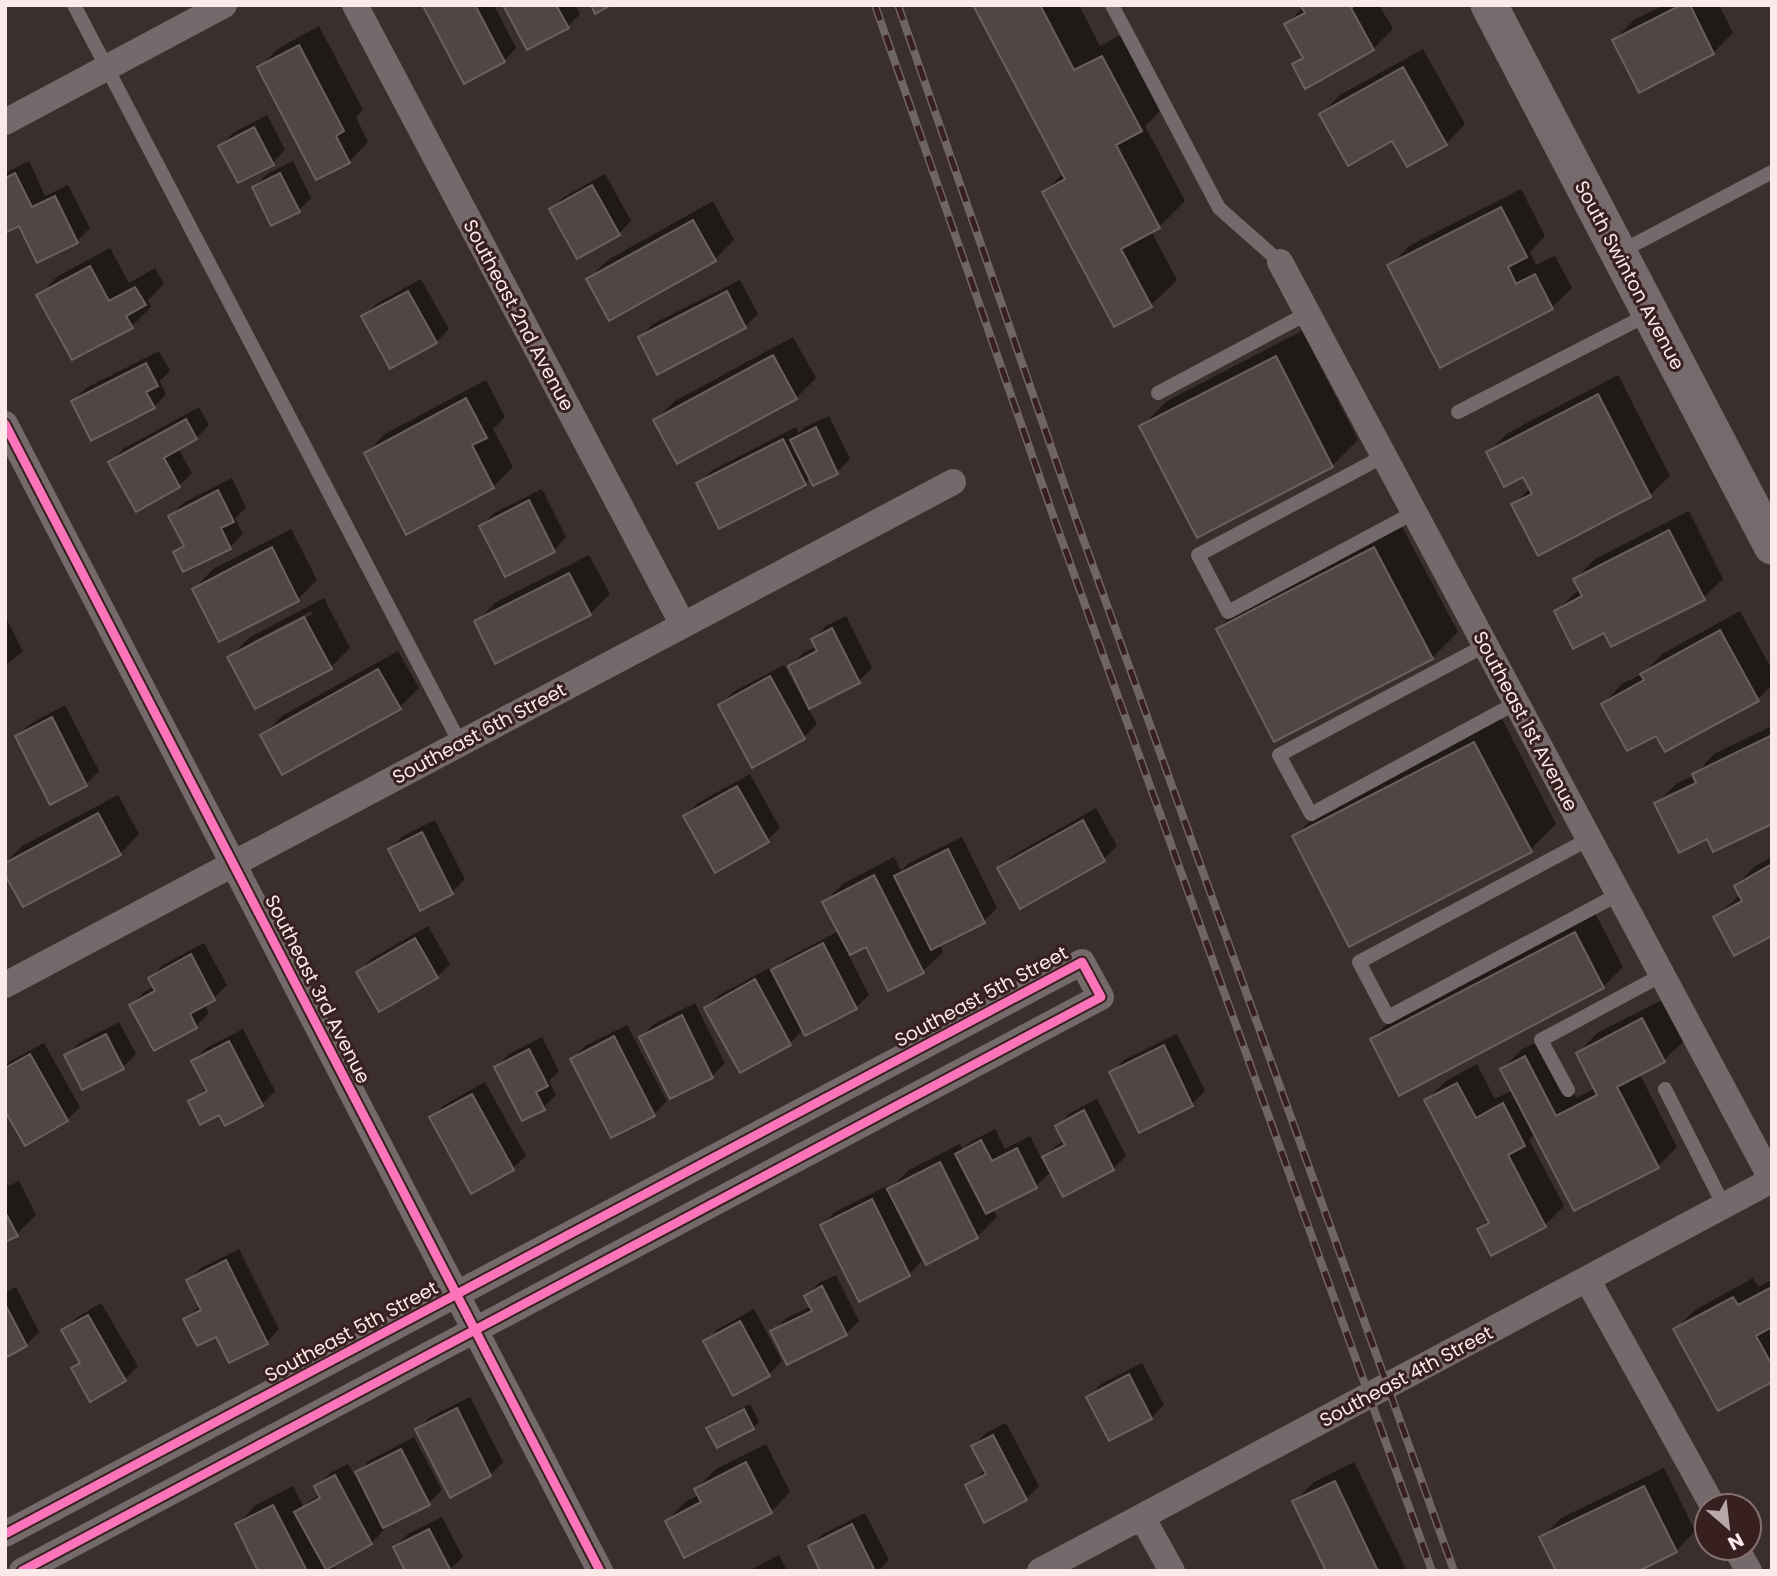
<svg xmlns="http://www.w3.org/2000/svg" width="1777" height="1576" font-family="Poppins,sans-serif">
	<style>
		.shadow { fill: #0007; fill-rule: evenodd }
		.building { fill: #504744; stroke: #6b605e; stroke-width: 2 }
		.lines { fill: none; stroke-linecap: round; stroke-linejoin: round }
		.lane { stroke: #74696b; stroke-width: 14 }
		.street { stroke: #74696b; stroke-width: 26 }
		.secondary { stroke: #776a6d; stroke-width: 37 }
		.rail-casing { stroke: #706565; stroke-width: 8 }
		.rail { stroke: #37201f; stroke-width: 5; stroke-dasharray: 16; stroke-linecap: butt }
		.cycleway-casing { stroke: #37201f; stroke-width: 13 }
		.cycleway { stroke: #fb73b8; stroke-width: 9 }
		.labels { text-anchor: middle; stroke-width: 6; stroke-linejoin: round; paint-order: stroke }
		.street-label { font-size: 19px; fill: #fbeae9; stroke: #37201f }
	</style>
	<rect width="100%" height="100%" fill="#3b2f2e"/>
	<path class="shadow" d="M426 5H494L516 48 504 61Z
		M505 5H576L580 14 567 27Z
		M975 5H1079L1100 46 1128 31 1167 104 1145 126 1185 201 1159 227 1151 231 1177 280 1151 305 1044 192 1064 173Z
		M1302 5H1379L1393 29 1373 49 1294 64 1303 55 1286 25 1303 7Z
		M1664 5H1719L1733 33 1713 53 1614 40 1634 20Z
		M319 26 363 110 356 117 368 142 349 162 259 67 279 48Z
		M1423 49 1465 124 1446 144 1393 138 1321 114 1340 95Z
		M267 115 285 150 272 163 220 146 233 133Z
		M29 161 45 196 68 185 90 228 77 241 20 224 5 231V173Z
		M293 161 311 198 298 211 254 187 267 174Z
		M605 174 631 221 619 234 551 209 564 197Z
		M1521 189 1545 236 1530 252 1536 265 1555 256 1572 288 1552 307 1390 266 1409 246Z
		M713 201 734 240 715 259 588 279 608 260Z
		M110 248 129 283 155 268 164 284 148 300 151 307 132 326 38 296 58 276Z
		M421 279 449 329 436 342 363 317 376 304Z
		M740 280 758 314 745 327 640 337 653 324Z
		M1302 331 1358 440 1332 466 1141 427 1167 401Z
		M793 337 816 378 796 398 655 420 675 401Z
		M159 351 170 371 160 381 166 394 154 407 73 401 86 388Z
		M1618 375 1670 476 1650 495 1539 553 1514 504 1531 487 1524 475 1488 452 1508 433Z
		M486 380 505 417 493 429 513 467 493 487 366 453 385 434Z
		M199 407 209 425 196 438 178 448 192 473 179 486 110 462 123 449Z
		M829 416 850 459 837 472 811 477 805 483 698 484 711 471 796 427 799 433 805 427Z
		M232 478 246 508 235 518 243 534 230 547 184 570 175 552 184 543 170 516 183 503Z
		M542 489 566 537 554 550 481 526 494 513Z
		M1689 511 1723 579 1703 598 1605 631 1556 611 1580 589 1575 579 1595 559Z
		M1400 523 1458 632 1432 658 1218 629 1244 603Z
		M291 529 317 580 298 599 194 589 213 569Z
		M589 555 610 594 590 614 476 622 496 602Z
		M324 598 350 648 331 667 230 657 249 638ZM311 611 313 614 250 647V643Z
		M1740 611 1772 670V685L1758 699 1657 733 1603 704 1622 684 1644 673 1662 654Z
		M5 616 23 651 5 666Z
		M846 616 872 668 859 681 808 708 817 724 804 737 720 705 733 692 784 665 803 699 806 698 790 666 803 653 817 646 813 639 826 626Z
		M398 651 419 688 399 708 262 736 282 716Z
		M65 705 99 771 86 784 17 736 30 724Z
		M1501 717 1556 824 1530 850 1294 837 1320 811Z
		M1772 726V822L1707 837 1656 804 1676 784 1695 775 1714 754Z
		M750 774 780 828 767 841 685 816 698 803Z
		M118 795 139 834 120 854 5 871V863L22 846Z
		M1096 808 1117 846 1104 859 1021 907 999 869 1012 856Z
		M435 820 465 879 452 892 390 849 403 836Z
		M962 837 997 908 984 921 939 944 943 952 923 971 866 945 848 954 869 995 856 1007 804 1029 790 1043 740 1071 706 1008 719 995 769 968 771 973 787 958 839 931 824 902 844 883 894 857 901 871 909 863Z
		M1772 857V934L1715 917 1741 894 1736 886 1755 866Z
		M1595 913 1623 967 1603 987 1372 1039 1391 1020Z
		M428 926 450 964 437 977 358 972 371 959Z
		M204 943 227 985 214 998 204 1004 209 1013 196 1026 155 1049 131 1005 144 992 154 987 150 978 163 965Z
		M1662 1000 1684 1041 1664 1060 1639 1073 1677 1147 1658 1166 1535 1134 1529 1140 1564 1206 1544 1226 1479 1229 1489 1219 1426 1100 1446 1081 1477 1064 1495 1099 1513 1090 1502 1070 1521 1050 1545 1038 1576 1098 1596 1088 1578 1053 1597 1033Z
		M695 1003 725 1063 712 1076 671 1097 641 1037 654 1024Z
		M119 1022 136 1054 123 1067 66 1056 79 1043Z
		M627 1025 667 1101 654 1114 612 1136 572 1059 585 1046Z
		M243 1029 275 1091 262 1104 225 1123 220 1113 190 1102 207 1087 193 1061 206 1048Z
		M1177 1034 1205 1091 1192 1104 1140 1130 1111 1073 1124 1060Z
		M542 1037 559 1071 549 1081 556 1095 543 1108 496 1067 509 1054Z
		M44 1043 80 1107 67 1120 5 1108V1064Z
		M485 1082 526 1156 513 1168 471 1192 431 1118 444 1105Z
		M1097 1099 1126 1156 1113 1169 1063 1195 1051 1172 1036 1186 993 1209 997 1217 977 1237 927 1263 914 1238 911 1240 922 1261 909 1274 822 1225 835 1212 885 1187 887 1192 909 1170 960 1144 962 1149 970 1142 995 1129 1005 1149 1030 1136 1042 1159 1057 1145 1065 1140 1057 1126 1070 1113Z
		M5 1180 9 1186 19 1181 36 1215 17 1234 5 1240Z
		M239 1249 279 1329 267 1342 217 1334 185 1319 201 1305 188 1280 201 1268Z
		M836 1275 859 1321 846 1334 773 1331 785 1319 811 1306 806 1296 819 1283Z
		M1753 1278 1758 1287 1772 1280V1380L1675 1329 1695 1310Z
		M16 1287 39 1332 26 1345 5 1356V1293Z
		M101 1303 138 1366 125 1379 73 1368 80 1361 63 1331 76 1318Z
		M754 1309 782 1361 769 1374 734 1393 705 1342 718 1329Z
		M1142 1363 1164 1405 1151 1418 1088 1397 1101 1384Z
		M470 1397 503 1462 490 1475 451 1495 417 1430 430 1417Z
		M750 1404 759 1422 753 1428H708L714 1422Z
		M1006 1423 1039 1486 1026 1499 967 1486 985 1470 973 1446 986 1433Z
		M414 1437 442 1490 429 1503 383 1527 384 1530 371 1543 333 1564 336 1571H260L237 1525 256 1505 293 1486 303 1506 320 1494 316 1487 329 1474 348 1464 354 1475 370 1460Z
		M766 1444 790 1492 771 1512 667 1521 686 1501 699 1495 696 1489 716 1469Z
		M1354 1462 1407 1571H1328L1294 1502 1314 1482Z
		M1664 1468 1695 1531 1676 1551 1542 1538 1561 1518Z
		M865 1513 889 1560 878 1571H822L810 1547 823 1534Z
		M442 1517 463 1557 450 1569 395 1547 408 1534Z
		M779 1555 787 1571H749Z"/>
	<path class="building" d="M475 5 505 62 464 84 423 6Z
		M503 5H556L569 28 527 50Z
		M591 5H611L595 14Z
		M973 5H1040L1074 70 1102 56 1142 131 1116 145 1160 228 1121 249 1152 307 1114 327 1042 192 1065 179Z
		M1300 5H1355L1351 8 1374 50 1305 89 1292 64 1303 58 1284 24 1305 13Z
		M1681 5H1690L1714 54 1639 93 1612 40Z
		M299 45 344 131 336 136 350 163 316 180 257 67Z
		M1403 67 1447 145 1407 167 1392 141 1348 166 1319 114Z
		M254 127 274 165 238 183 218 146Z
		M15 173 32 207 55 196 78 243 37 263 19 226 5 233V178Z
		M280 173 300 212 271 226 252 187Z
		M592 185 620 235 577 259 549 209Z
		M1501 207 1527 257 1508 267 1516 284 1535 274 1553 309 1440 368 1387 265Z
		M693 220 716 261 609 321 586 279Z
		M90 266 109 301 135 287 146 305 126 316 133 328 72 360 36 295Z
		M408 291 437 343 390 369 361 316Z
		M727 291 746 328 657 375 638 337Z
		M773 355 797 399 677 464 653 420Z
		M1276 356 1333 467 1197 538 1139 426Z
		M146 363 158 386 146 392 155 408 91 441 71 401Z
		M1598 394 1651 497 1538 556 1511 504 1532 494 1523 477 1504 487 1486 452Z
		M466 398 487 438 472 445 494 488 406 535 364 453Z
		M186 419 197 439 164 458 180 487 136 512 108 462Z
		M816 427 838 474 813 486 790 440Z
		M783 439 806 485 719 529 696 483Z
		M218 490 234 522 221 528 231 549 183 572 173 552 184 546 168 516Z
		M529 500 555 552 505 577 479 526Z
		M1669 530 1705 600 1611 647 1604 633 1573 649 1554 611 1582 596 1573 579Z
		M272 547 299 601 219 642 192 589Z
		M1374 547 1433 659 1274 742 1216 629Z
		M569 573 591 615 495 664 474 621Z
		M304 617 332 669 255 709 227 657Z
		M832 628 860 683 809 709 788 666 817 651 811 639Z
		M1720 630 1759 701 1665 752 1656 736 1627 751 1601 704 1644 680 1640 674Z
		M378 669 401 709 282 775 260 735Z
		M770 676 805 739 752 768 718 705Z
		M52 717 87 786 50 805 15 736Z
		M1772 735V824L1713 852 1707 839 1679 853 1654 803 1696 783 1692 774Z
		M1474 742 1532 852 1349 947 1292 836Z
		M737 786 769 842 715 873 683 816Z
		M98 813 121 855 23 907 5 875V863Z
		M1083 820 1105 861 1020 909 997 868Z
		M422 832 453 894 420 911 388 849Z
		M948 849 985 923 931 950 894 876Z
		M1772 864V936L1734 956 1713 917 1742 901 1734 886Z
		M874 875 924 973 888 991 866 947 850 955 822 902Z
		M1575 932 1604 988 1399 1096 1370 1039Z
		M415 938 438 978 379 1012 356 972Z
		M823 943 857 1009 805 1036 771 970Z
		M191 954 215 1000 190 1014 197 1028 154 1051 129 1005 155 991 148 978Z
		M755 979 791 1045 740 1073 704 1008Z
		M682 1015 713 1078 670 1099 639 1037Z
		M1642 1018 1665 1062 1617 1087 1659 1168 1574 1211 1500 1069 1525 1056 1556 1116 1597 1095 1576 1053Z
		M106 1034 124 1069 82 1090 64 1055Z
		M614 1036 655 1116 611 1138 570 1059Z
		M229 1041 263 1106 225 1126 219 1115 200 1125 188 1101 207 1091 191 1061Z
		M1164 1045 1193 1106 1139 1133 1109 1072Z
		M529 1049 548 1086 536 1092 545 1110 522 1121 494 1067Z
		M30 1054 68 1121 25 1146 5 1111V1068Z
		M1457 1083 1476 1118 1503 1103 1525 1146 1508 1155 1546 1227 1491 1256 1477 1229 1489 1223 1424 1100Z
		M472 1094 514 1170 471 1194 429 1117Z
		M1084 1110 1114 1170 1063 1197 1042 1157 1065 1145 1055 1126Z
		M981 1140 992 1161 1017 1148 1037 1188 986 1214 955 1154Z
		M940 1162 978 1238 926 1265 887 1189Z
		M872 1199 910 1276 859 1302 820 1225Z
		M5 1212 18 1236 5 1242Z
		M226 1260 268 1344 229 1363 216 1337 197 1346 183 1319 201 1310 186 1280Z
		M822 1286 847 1335 787 1365 770 1331 812 1311 804 1296Z
		M1772 1287V1327L1756 1336 1772 1365V1382L1718 1411 1673 1329 1733 1297 1738 1305Z
		M5 1304 27 1346 5 1358Z
		M88 1315 126 1381 90 1402 71 1368 80 1363 61 1330Z
		M740 1321 770 1376 733 1396 703 1341Z
		M1129 1374 1152 1419 1109 1441 1086 1397Z
		M457 1408 491 1476 450 1498 415 1429Z
		M744 1409 754 1429 717 1448 706 1428Z
		M993 1435 1027 1500 984 1523 965 1485 986 1474 971 1446Z
		M401 1449 430 1505 383 1528 355 1472Z
		M746 1462 772 1513 684 1558 665 1521 701 1502 694 1489Z
		M335 1475 372 1544 326 1570 294 1512 320 1498 314 1486Z
		M1335 1481 1378 1571H1326L1292 1501Z
		M1644 1486 1677 1552 1639 1571H1556L1539 1537Z
		M273 1505 307 1571H258L235 1524Z
		M852 1524 875 1571H820L808 1546Z
		M429 1529 451 1571H405L393 1547Z"/>
	<g class="lines">
		<path class="lane" d="M74 5 460 743
			M1112 5 1219 208 1280 262
			M1620 252 1772 172
			M1158 393 1308 313
			M1458 412 1649 314
			M1384 456 1198 555 1228 612 1415 512
			M1486 645 1279 755 1311 814 1516 703
			M1589 839 1359 962 1388 1017 1619 894
			M1665 1089 1724 1206
			M1568 1090 1541 1040 1662 975"/>
		<path class="street" d="M355 5 683 625
			M5 122 224 5
			M1280 262 1772 1180
			M5 424 600 1571
			M5 985 953 482
			M1587 1279 1713 1506
			M1142 1517 1172 1571
			M5 1534 1082 962 1101 997 22 1571
			M1736 1548 1749 1571
			M1040 1571 1772 1180"/>
		<path class="secondary" d="M1489 5 1772 546"/>
		<g class="rail-casing">
			<path id="rail" d="M875 5 1056 524 1432 1571
				M898 5 1075 516 1454 1571"/>
		</g>
		<use href="#rail" class="rail"/>
		<g class="cycleway-casing">
			<path id="cycleway" d="M5 424 600 1571
				M5 1534 1082 962 1101 997 22 1571"/>
		</g>
		<use href="#cycleway" class="cycleway"/>
	</g>
	<g class="labels">
		<g class="street-label">
			<text transform="translate(1630 275) rotate(62)" y="7">South Swinton Avenue</text>
			<text transform="translate(519 315) rotate(62)" y="7">Southeast 2nd Avenue</text>
			<text transform="translate(1526 721) rotate(62)" y="7">Southeast 1st Avenue</text>
			<text transform="translate(479 733) rotate(-28)" y="7">Southeast 6th Street</text>
			<text transform="translate(318 989) rotate(63)" y="7">Southeast 3rd Avenue</text>
			<text transform="translate(981 996) rotate(-28)" y="7">Southeast 5th Street</text>
			<text transform="translate(351 1331) rotate(-28)" y="7">Southeast 5th Street</text>
			<text transform="translate(1406 1376) rotate(-28)" y="7">Southeast 4th Street</text>
		</g>
	</g>
	<rect width="1777" height="1576" fill="none" stroke="#fbeae9" stroke-width="14"/>
	<g transform="translate(1728 1527) rotate(152)"><circle r="33" fill="#37201f" stroke="#857170" stroke-width="2"/>
	<path d="M0-5L12 26L0 18L-12 26Z" fill="#b8a9a8"/>
	<text y="-10" font-size="19" font-weight="bold" text-anchor="middle" fill="#fbeae9">N</text>
	</g>
</svg>
